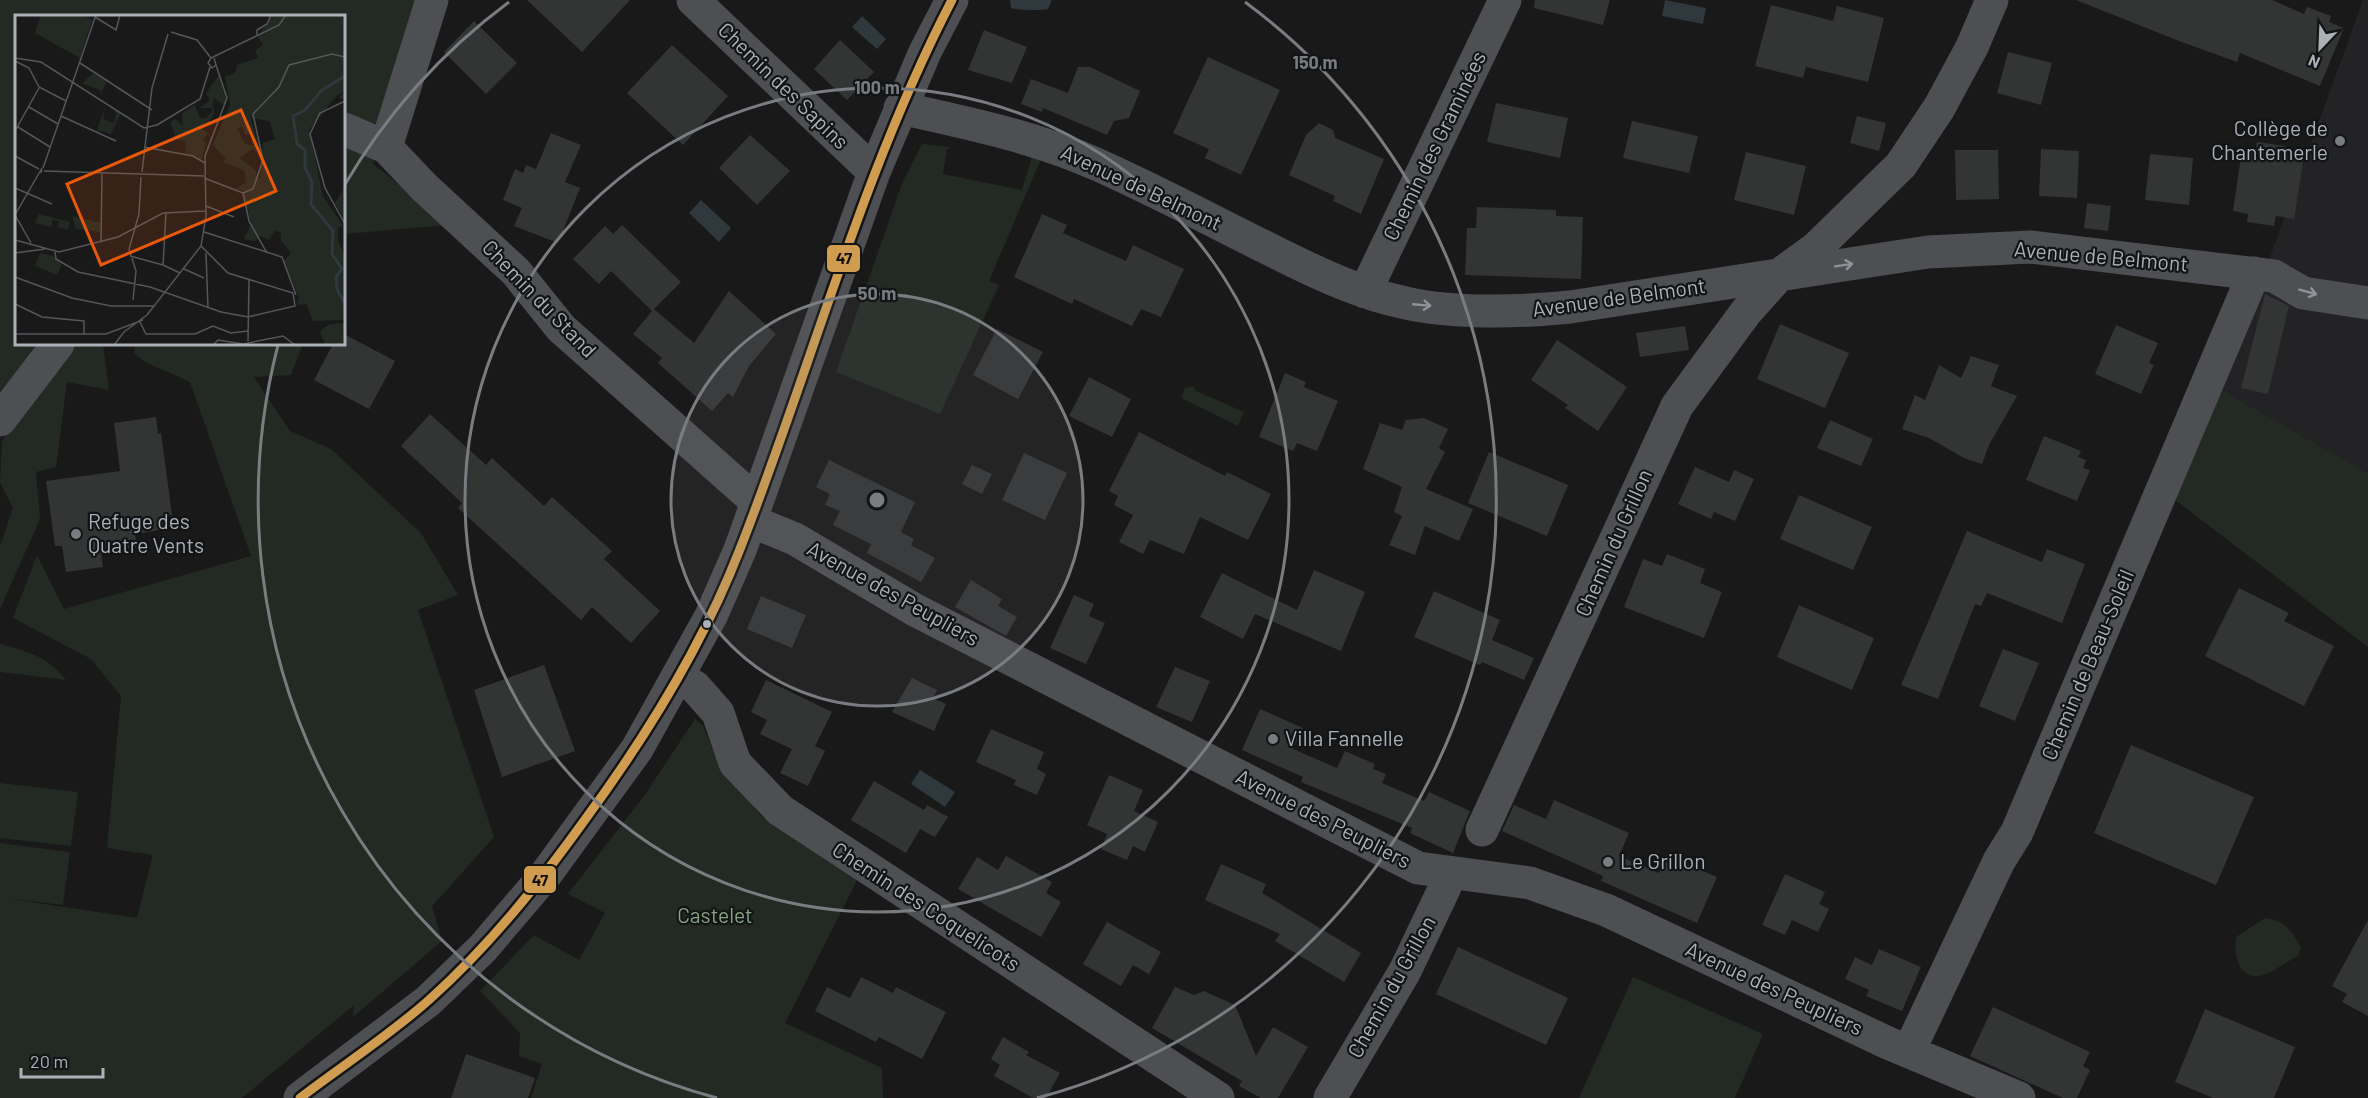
<svg xmlns="http://www.w3.org/2000/svg" width="2368" height="1098" font-family="Barlow,sans-serif">
	<style>
		.built { fill: #232325 }
		.green { fill: #232a23 }
		.water { fill: #2f383c }
		.building { fill: #333434 }
		.lines { fill: none; stroke-linecap: round; stroke-linejoin: round }
		.minor { stroke: #4e4f52; stroke-width: 33 }
		.bus-1-casing { stroke: #131415; stroke-width: 14 }
		.bus-1 { stroke: #cf9c50; stroke-width: 9 }
		.oneway { stroke: #90949a }
		.ring { fill: none; stroke: #797c81; stroke-width: 3 }
		.poi-dot { fill: #797c81; stroke: #131415; stroke-width: 2 }
		.bus-dot { fill: #acb1b9; stroke: #131415; stroke-width: 2 }
		.labels { text-anchor: middle; stroke-width: 4.5; stroke-linejoin: round; paint-order: stroke }
		.street-label { font-size: 21px; fill: #acb1b9; stroke: #131415 }
		.poi-label { font-size: 21px; fill: #acb1b9; stroke: #131415; text-anchor: start }
		.park-label { font-size: 21px; fill: #86a384; stroke: #131415 }
		.inset-river { fill: none; stroke: #2f383c; stroke-width: 3 }
		.inset-road { fill: none; stroke: #545659; stroke-width: 1.5 }
		.view { fill: #e8590c; fill-opacity: 0.15; stroke: #e8590c; stroke-width: 3 }
		.inset-edge { fill: none; stroke: #acb1b9; stroke-width: 3 }
		.centre { fill: #797c81; stroke: #131415; stroke-width: 3 }
		.ring-label { font-size: 18px; text-anchor: middle; font-weight: bold; fill: #797c81; stroke: #131415; stroke-width: 4.5; stroke-linejoin: round; paint-order: stroke }
		.line-badge { stroke: #131415; stroke-width: 2 }
		.pale-badge-label { font-size: 16px; text-anchor: middle; font-weight: bold; fill: #111 }
	</style>
	<rect width="100%" height="100%" fill="#191919"/>
	<path class="built" d="M2363 0H2368V473L2220 389 2261 282Z"/>
	<path class="green" d="M0 0H416L373 164 449 225 344 234V16H16V344H38L0 400Z
		M922 144 951 147 947 149 943 174 1022 190 1034 150 1044 152 989 281 999 285 940 414 836 372 903 181Z
		M70 344H103L109 390 67 382 56 467 36 472 40 519 0 609V546L13 508 0 482 2 441Z
		M135 344H303L291 375 254 377 290 431 331 449 421 533 458 595 418 610 494 837 432 906 442 941 353 1017 354 1005 242 1098H0V843L70 852 63 905 4 898 137 918 153 855 107 848 121 696 91 659 13 618 37 555 64 609 251 556 190 382 145 362 134 353Z
		M1193 386 1196 391 1244 412 1238 426 1181 398 1185 388Z
		M2220 389 2368 473V647L2166 493Z
		M0 644C27 651 48 657 66 680L0 672Z
		M695 719 703 726 718 762 760 815 858 878 785 1023 882 1068 883 1098H531L542 1064 519 1056 520 1033 480 991 534 935 579 960 605 913 568 894 644 796Z
		M0 783 78 792 71 846 0 838Z
		M2265 918C2284 920 2292 930 2301 948L2298 956C2287 961 2278 969 2268 973 2241 985 2233 958 2236 937Z
		M1633 977 1763 1034 1735 1098H1579Z"/>
	<path class="water" d="M1010 0H1052L1048 9C1042 11 1016 10 1011 8Z
		M1665 0 1706 8 1703 24 1662 16Z
		M862 16 886 39 877 49 852 27Z
		M701 200 731 228 719 242 689 213Z
		M920 770 955 792 945 807 911 784Z"/>
	<path class="building" d="M527 0H630L582 52Z
		M1535 0H1610L1603 25 1534 8Z
		M2076 0H2272L2304 14 2307 7 2331 16 2329 22 2344 28 2320 86 2240 53 2237 62 2179 41Z
		M1771 5 1833 21 1837 6 1884 18 1868 82 1806 67 1803 78 1755 66Z
		M474 21 517 63 486 94 444 52Z
		M984 30 1027 47 1012 83 968 70Z
		M840 40 874 72 847 100 814 69Z
		M672 45 728 96 683 145 627 93Z
		M2008 52 2052 63 2041 105 1997 93Z
		M1208 57 1280 90 1241 175 1205 158 1209 149 1173 133Z
		M1078 67H1090L1140 91 1129 118 1114 121 1107 135 1043 108 1042 112 1021 104 1031 79 1068 93Z
		M1496 103 1568 118 1560 158 1487 142Z
		M1857 116 1886 123 1879 151 1850 143Z
		M1632 121 1698 136 1689 173 1623 158Z
		M1319 123 1333 130 1335 138 1384 159 1361 214 1333 201 1335 196 1289 175 1306 135Z
		M551 133 581 145 565 182 580 188 558 243 514 226 522 208 503 200 515 169 523 173 526 165 536 169Z
		M750 135 790 171 757 205 719 168Z
		M2257 142 2285 146 2284 154 2304 157 2294 219 2276 216 2274 226 2247 222 2248 214 2233 211 2242 150 2255 152Z
		M2041 149 2079 151 2077 198 2039 196Z
		M1955 150H1998L1999 199 1956 200Z
		M1746 152 1806 166 1794 215 1734 200Z
		M2150 154 2193 158 2189 205 2145 200Z
		M2087 203 2111 206 2108 231 2084 228Z
		M1477 207 1556 210V216L1583 217 1581 279 1465 275 1467 228H1476Z
		M1042 214 1067 225 1063 233 1126 261 1133 245 1184 269 1161 317 1141 309 1132 326 1074 299 1072 304 1014 277Z
		M622 225 681 282 654 309 694 343 729 291 776 334 749 366 733 397 728 393 712 411 658 363 662 358 633 334 652 311 611 271 599 284 573 259 605 226 613 234Z
		M2265 294 2289 306 2268 394 2241 388Z
		M1780 324 1849 353 1825 408 1757 379Z
		M2116 325 2158 343 2149 363 2154 365 2141 394 2095 374Z
		M1685 326 1689 350 1640 357 1636 333Z
		M997 329 1043 352 1018 399 973 375Z
		M344 334 395 361 369 409 314 380 333 344H344Z
		M1557 340 1627 387 1598 431 1565 408 1568 405 1531 380Z
		M1971 356 1999 365 1991 386 2017 396 1989 445 1982 464 1964 458 1929 438 1902 429 1915 395 1925 400 1939 365 1961 378Z
		M1285 373 1306 382 1304 387 1338 401 1317 451 1297 443 1293 451 1259 437Z
		M1089 377 1131 399 1112 437 1069 416Z
		M430 414 486 465 492 458 544 506 552 497 612 551 604 559 660 611 631 643 592 607 581 620 458 508 462 503 401 446Z
		M156 417 158 434 161 433 172 515 164 516 166 529 135 534 137 547 101 552 103 567 66 572 62 546H55L46 481 120 471 114 423Z
		M1424 418 1448 429 1439 448 1445 452 1426 489 1473 509 1459 541 1425 526 1415 555 1389 545 1402 516 1394 512 1402 487 1363 469 1380 423 1402 430 1406 420Z
		M1830 420 1873 439 1861 466 1817 448Z
		M1139 432 1225 476 1227 472 1271 494 1248 540 1200 517 1184 554 1150 540 1143 554 1119 542 1133 515 1114 505 1118 496 1109 491Z
		M2044 436 2081 451 2078 457 2086 460 2083 468 2090 470 2077 501 2026 480Z
		M1489 452 1568 485 1547 536 1468 503Z
		M1024 453 1067 473 1045 520 1002 500Z
		M829 460 915 502 901 532 914 539 911 545 935 558 921 582 867 553 871 544 833 525 840 511 825 505 830 494 816 487Z
		M972 465 992 474 982 494 962 484Z
		M1695 467 1729 482 1734 470 1754 479 1735 521 1714 512 1711 519 1678 504Z
		M1799 495 1872 527 1853 570 1780 539Z
		M1967 531 2042 562 2047 549 2085 564 2062 623 1987 593 1981 606 1975 604 1938 699 1901 685Z
		M1667 554 1705 569 1700 583 1722 592 1704 638 1624 607 1643 559 1662 566Z
		M1314 570 1365 592 1341 651 1255 614 1243 639 1200 617 1222 573 1297 610Z
		M971 580 1002 599 998 606 1017 617 1006 636 955 607Z
		M2239 588 2289 613 2284 621 2334 646 2304 706 2205 656Z
		M1434 591 1500 620 1492 640 1534 658 1524 680 1482 662 1480 665 1414 637Z
		M1074 595 1094 604 1089 616 1105 623 1086 664 1050 648Z
		M761 596 806 615 792 648 747 629Z
		M1799 605 1874 638 1852 690 1777 657Z
		M2003 649 2039 663 2015 721 1979 706Z
		M544 665 575 751 502 777 474 690Z
		M1175 667 1210 681 1192 722 1156 707Z
		M912 678 937 690 933 698 946 704 934 731 892 712Z
		M766 680 832 712 815 746 825 751 808 786 780 773 792 749 760 734 767 720 751 712Z
		M1260 709 1303 728 1293 749 1337 768 1345 751 1375 764 1373 769 1386 774 1382 783 1424 801 1429 792 1470 811 1453 853 1410 833 1412 828 1301 782 1303 777 1242 750Z
		M991 729 1044 752 1037 769 1046 774 1037 795 1014 785 1016 780 976 762Z
		M2131 745 2254 797 2216 885 2094 833Z
		M1109 775 1143 790 1134 811 1158 822 1145 852 1133 846 1127 860 1101 849 1107 834 1087 825Z
		M874 781 924 810 927 805 948 817 935 837 920 829 906 853 851 820Z
		M1554 800 1629 833 1619 856 1659 873 1666 855 1717 877 1697 923 1601 881 1603 876 1502 831 1514 805 1546 819Z
		M1006 856 1052 882 1046 893 1061 902 1041 937 958 889 977 857 998 870Z
		M1221 864 1266 884 1262 893 1361 953 1344 982 1275 941 1280 934 1205 900Z
		M1785 874 1825 892 1819 904 1829 909 1818 932 1792 920 1785 935 1762 925Z
		M2368 920V1016L2342 1002 2347 994 2332 986Z
		M1107 922 1161 952 1149 974 1133 965 1121 986 1083 964Z
		M1458 947 1568 998 1546 1045 1436 994Z
		M1879 949 1921 967 1902 1011 1866 996 1869 990 1845 979 1855 957 1872 965Z
		M861 977 893 993 896 987 946 1012 922 1059 879 1037 876 1042 815 1011 827 987 850 998Z
		M1175 987 1194 995 1204 991 1235 1005 1256 1056 1273 1027 1308 1047 1278 1098H1261L1239 1086 1242 1081 1152 1028Z
		M1993 1007 2090 1052 2083 1066 2090 1070 2077 1098H2063L1970 1056Z
		M2205 1009 2295 1047 2274 1098H2213L2175 1082Z
		M1003 1037 1029 1052 1026 1055 1060 1073 1046 1098H1033L994 1076 1000 1065 991 1059Z
		M466 1054 535 1078 528 1098H451Z"/>
	<g class="lines">
		<path class="minor" d="M693 0 874 172
			M900 108C966 123 1033 136 1096 164 1157 191 1216 223 1275 252 1317 273 1361 294 1406 303 1454 314 1521 312 1570 307L1928 252 2030 247 2274 276 2303 293 2368 303
			M344 129 386 147 424 187 516 272 561 328 757 502
			M386 147 432 0
			M1365 292 1505 0
			M0 420 58 344
			M751 521 795 539 915 610 1418 868 1530 883 1606 910 1888 1043 2019 1098
			M677 677 695 687 718 713 735 763 780 810 1218 1098
			M1482 830 1677 406 1746 312 1779 275 1816 248 1901 165 1939 108 1972 47 1992 0
			M1909 1051 1999 861 2017 832 2254 273
			M300 1098 428 1001 483 948 546 874 637 749 711 616 740 550 874 172 925 52 952 0
			M1330 1098 1405 971 1445 887 1447 873"/>
		<g class="bus-1-casing">
			<path id="bus-1" d="M300 1098C343 1065 390 1035 430 999 489 946 538 885 584 821 646 737 702 647 740 549 812 366 861 175 952 0"/>
		</g>
		<use href="#bus-1" class="bus-1"/>
	</g>
	<defs><path id="oneway-shaft" d="M-6 0H5M1.5-3L5.5 0L1.5 3" fill="none" stroke-width="1.6" stroke-linecap="round" stroke-linejoin="round" transform="scale(1.5)"/></defs>
	<g class="oneway">
		<use href="#oneway-shaft" transform="translate(1844 265) rotate(-9)"/>
		<use href="#oneway-shaft" transform="translate(2308 292) rotate(15)"/>
		<use href="#oneway-shaft" transform="translate(1422 305) rotate(5)"/>
	</g>
	<circle cx="877" cy="500" r="206" fill="#797c81" fill-opacity=".12"/>
	<g class="ring">
		<circle cx="877" cy="500" r="206"/>
		<circle cx="877" cy="500" r="412"/>
		<path d="M717 1098A619 619 0 0 1 278 345M344 186A619 619 0 0 1 509 2M1245 2A619 619 0 0 1 1037 1098"/>
	</g>
	<g class="poi-dot">
		<circle cx="2340" cy="141" r="6"/>
		<circle cx="76" cy="534" r="6"/>
		<circle cx="1273" cy="739" r="6"/>
		<circle cx="1608" cy="862" r="6"/>
	</g>
	<circle class="bus-dot" cx="707" cy="624" r="5"/>
	<g class="labels">
		<g class="street-label">
			<text transform="translate(783 86) rotate(44)" y="7">Chemin des Sapins</text>
			<text transform="translate(1435 146) rotate(-64)" y="7">Chemin des Graminées</text>
			<text transform="translate(1141 188) rotate(25)" y="7">Avenue de Belmont</text>
			<text transform="translate(2101 257) rotate(5)" y="7">Avenue de Belmont</text>
			<text transform="translate(1619 298) rotate(-8)" y="7">Avenue de Belmont</text>
			<text transform="translate(539 299) rotate(46)" y="7">Chemin du Stand</text>
			<text transform="translate(1614 543) rotate(-66)" y="7">Chemin du Grillon</text>
			<text transform="translate(893 594) rotate(29)" y="7">Avenue des Peupliers</text>
			<text transform="translate(2088 665) rotate(-67)" y="7">Chemin de Beau-Soleil</text>
			<text transform="translate(1323 819) rotate(27)" y="7">Avenue des Peupliers</text>
			<text transform="translate(926 907) rotate(33)" y="7">Chemin des Coquelicots</text>
			<text transform="translate(1392 987) rotate(-61)" y="7">Chemin du Grillon</text>
			<text transform="translate(1774 989) rotate(25)" y="7">Avenue des Peupliers</text>
		</g>
		<g class="poi-label">
			<text x="2328" y="136" text-anchor="end">Collège de<tspan x="2328" dy="24">Chantemerle</tspan></text>
			<text x="88" y="529">Refuge des<tspan x="88" dy="24">Quatre Vents</tspan></text>
			<text x="1285" y="746">Villa Fannelle</text>
			<text x="1620" y="869">Le Grillon</text>
		</g>
		<g class="park-label">
			<text x="715" y="923">Castelet</text>
		</g>
	</g>
	<g transform="translate(15 15)">
		<rect width="330" height="330" fill="#191919"/>
		<path d="M26 0H68L77 5 65 43 20 18ZM257 0H330V85L324 83 328 78 322 80 294 115 308 181 328 211 323 213V226L330 240V305L298 306 291 289 282 290 284 283 269 246 276 238 266 226V217L260 216 254 225 245 221 240 226 229 224 236 208 228 176 221 174 231 167 230 156 208 147 211 144 198 130 215 89 210 62 220 58 222 50 243 43 240 35 248 30 243 22ZM236 103 254 106 260 124 248 128 245 164 240 155 225 143 237 134 241 137 240 131 230 129 222 113 228 112 230 120 238 118 240 126 235 128 243 129ZM79 58 92 67 85 79V75L67 68ZM204 60 211 84 209 90 198 83 199 99 194 108 187 109 188 115 194 118 188 124 191 128 187 145 170 138 171 126 162 125 155 107 160 104 168 111 167 98 180 90 185 103H191L197 96 196 88V93H185L195 85 191 78ZM91 88 88 103 92 106 99 108 101 98 96 92 106 98 96 119 82 115ZM330 152V201L329 204 320 188 328 175ZM24 199 55 207 53 215 43 212 44 206 38 205 36 212 20 208ZM57 201 86 208 85 217 61 214ZM25 238 38 241 47 249 42 260 20 251ZM330 308V330H310L305 316 315 309Z" fill="#232a23" fill-rule="evenodd"/>
		<path class="inset-river" d="M330 61 307 75 290 95 278 101 282 129 290 135V153L297 167 296 189 318 216 317 239 327 254 321 262 322 274 330 289"/>
		<path class="inset-road" d="M80 2 101 15 105 0M156 17 182 25 196 43M242 20V15L252 9 256 0M0 43 26 47 129 113 142 110 185 84 195 52M196 43 264 10 271 0M196 43 193 48 197 53 201 50 199 43M0 46 14 53 24 72 51 86M65 48 137 95M330 86 305 98 295 119 310 173 330 209M14 92 43 109M46 101 101 126M3 112 35 132M0 116 24 73M129 132 178 141 190 148M0 141 24 154M28 153 81 0M29 156 189 161M127 157 137 73 153 19M189 163 228 178 238 174 248 145 238 99 264 72 274 50 317 39 330 42M0 173 37 189M228 178 234 206 252 238M191 191 219 202M151 198 148 250 165 258M189 217 267 242 281 280M0 225 44 237 103 222 148 198 191 196M86 227 87 159M16 228 0 200 27 153 26 158M40 237 41 244 63 257 135 272 206 297 233 302 280 291 278 278 213 258 186 231M0 238 30 234M191 238 193 293M115 241 148 250M169 254 189 263M0 262 57 283 96 291H139M118 285 121 256 114 234 124 199 126 162M0 289 27 302 69 306V320M125 307 131 319H180L198 311 216 318 233 316M0 319H91L128 305M233 326 234 265M99 330 109 317 132 300 186 231 191 201 190 141 212 83 201 50M198 330 203 325 228 329 268 321 280 330"/>
		<path class="view" d="M226 95 261 176 86 250 52 169Z"/>
		<rect width="330" height="330" class="inset-edge"/>
	</g>
	<circle cx="877" cy="500" r="9" class="centre"/>
	<g class="ring-label">
		<text x="1315" y="69">150 m</text>
		<text x="877" y="94">100 m</text>
		<text x="877" y="300">50 m</text>
	</g>
	<g class="line-badge">
		<rect x="826" y="244" width="35" height="29" rx="6" fill="#cf9c50"/>
		<rect x="523" y="865" width="34" height="29" rx="6" fill="#cf9c50"/>
	</g>
	<g class="pale-badge-label">
		<text x="844" y="264">47</text>
		<text x="540" y="886">47</text>
	</g>
	<g transform="translate(2320 48) rotate(203)" stroke="#131415" stroke-width="4.5" paint-order="stroke">
	<path d="M0-4.5L10 22L0 15L-10 22Z" fill="#acb1b9"/>
	<text y="-9" font-size="16" font-weight="bold" text-anchor="middle" fill="#acb1b9">N</text>
	</g>
	<path d="M21 1068v9h82v-9" fill="none" stroke="#acb1b9" stroke-width="3"/>
	<text x="30" y="1068" font-size="18" fill="#acb1b9" stroke="#131415" stroke-width="4.5" paint-order="stroke">20 m</text>
</svg>
